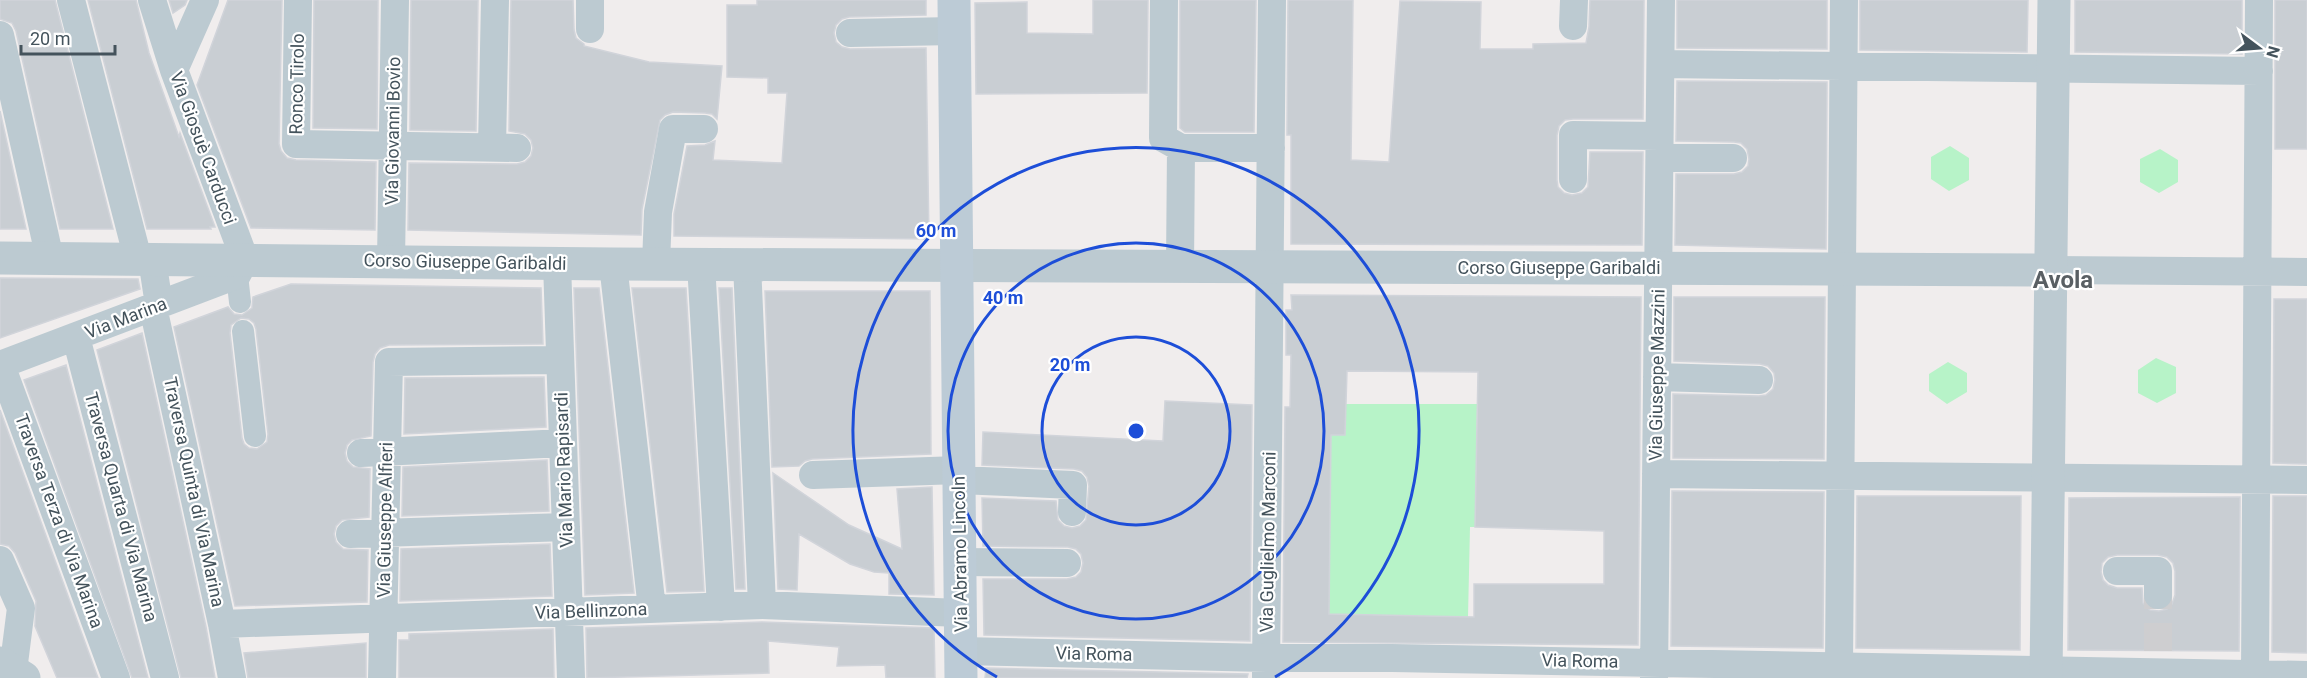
<svg xmlns="http://www.w3.org/2000/svg" width="2307" height="678" font-family="Roboto,sans-serif">
	<style>
		.green { fill: #b7f3c8 }
		.building { fill: #c9ced3; stroke: #d1d4da; stroke-width: 1.5; fill-rule: evenodd }
		.lines { fill: none; stroke-linecap: round; stroke-linejoin: round }
		.minor-tunnel { stroke: #ceced0; stroke-width: 28; stroke-dasharray: 28 14; stroke-linecap: butt }
		.pedestrian { stroke: #bccad1; stroke-width: 22 }
		.minor { stroke: #bccad1; stroke-width: 28 }
		.tertiary { stroke: #bccad1; stroke-width: 33 }
		.secondary { stroke: #bccbd6; stroke-width: 33 }
		.ring { fill: none; stroke: #1d4ed8; stroke-width: 3 }
		.labels { text-anchor: middle; stroke-width: 4.5; stroke-linejoin: round; paint-order: stroke }
		.street-label { font-size: 18px; fill: #44535c; stroke: #fff }
		.district-label { font-size: 24px; font-weight: bold; fill: #595f63; stroke: #fff }
		.centre { fill: #1d4ed8; stroke: #fff; stroke-width: 3 }
		.ring-label { font-size: 18px; text-anchor: middle; font-weight: bold; fill: #1d4ed8; stroke: #fff; stroke-width: 4.5; stroke-linejoin: round; paint-order: stroke }
	</style>
	<rect width="100%" height="100%" fill="#f0eded"/>
	<path class="green" d="M1950 146 1969 158V180L1949 191 1931 179V157Z
		M2160 149 2178 160V182L2159 193 2140 182V159Z
		M2156 358 2176 367V393L2157 403 2138 393V370Z
		M1948 362 1967 373V392L1947 404 1929 391V374Z
		M1345 404H1477L1475 527H1470L1468 617 1328 614 1331 435Z"/>
	<path class="building" d="M0 0H55L113 229H60L16 31 12 23 0 19Z
		M88 0H136L149 53 179 137 180 133 215 227H210L211 229H147Z
		M169 0H187L185 5 173 13Z
		M228 0H282L279 144 281 151 287 158 296 160 376 162 375 230 251 228 197 85Z
		M314 0H378L377 129 313 128Z
		M411 0H478L476 131 410 130Z
		M511 0H573L574 30 576 38 584 44V46L649 62 722 66 717 119 712 114 705 113 673 112 665 115 660 120 642 209 641 235 408 230 409 163 517 164 525 162 531 156 533 148 531 140 525 134 509 131Z
		M757 0H926V15L849 17 842 19 836 25 834 33 836 42 842 47 850 49 926 48 929 239 674 236V214L687 146 705 145 715 141 713 160 782 163 787 93H768V78L727 77V5H757Z
		M1093 0H1148L1147 93 976 94 975 3 1027 2V33L1093 34Z
		M1180 0H1256L1254 132H1185L1180 128Z
		M1288 0H1353L1351 160 1389 162 1400 1 1481 2 1480 49H1533V44L1586 43 1589 27 1590 0H1644L1643 119H1573L1565 120 1559 126 1557 135V180L1558 187 1564 193 1572 195 1582 193 1588 187 1590 152H1643L1642 245 1291 244V135H1287Z
		M1677 0H1827V49L1677 48Z
		M1860 0H2028L2027 52 1860 50Z
		M2075 0H2242V54L2075 52Z
		M2275 0H2307V149H2275Z
		M1677 81 1827 82 1826 249 1675 245 1676 174H1734L1742 172 1748 166 1749 159 1747 149 1741 143 1734 142 1676 141Z
		M0 111 26 229H0Z
		M0 278 138 279 140 289 0 338Z
		M291 284 541 288 543 344 389 345 380 348 375 354 373 362 371 436 352 440 347 445 345 453 347 461 353 467 370 469 369 517 342 520 336 526 334 534 336 542 343 549 368 550 367 602 235 606 174 327 228 307 234 314 242 315 252 308 253 297ZM241 318 249 319 254 323 256 329 268 434 267 442 257 449 249 448 244 444 242 438 230 333 231 325Z
		M574 288H599L634 593 585 595Z
		M632 288H686L704 591 667 592Z
		M719 288H732L745 589H736Z
		M765 291H930L931 454 812 459 805 461 799 466 772 467Z
		M1291 295 1641 297 1638 645 1283 642 1285 407H1290L1291 355H1286V310H1292ZM1347 371 1478 372 1475 527 1604 531V584H1474V617L1329 614 1331 435H1345Z
		M1674 297H1825L1824 459 1673 458V394L1759 396 1766 395 1773 389 1775 380 1774 373 1768 366 1760 364 1674 361Z
		M2274 299H2307V464L2273 463Z
		M142 333 206 627 215 678H181L97 350Z
		M66 365 148 678H132L24 380Z
		M544 377 546 427 404 434 405 378Z
		M1165 401 1252 405 1250 641 984 635 983 579H1067L1076 577 1081 572 1083 563 1081 554 1076 549 1068 547 983 546 982 498 1056 501 1058 520 1064 526 1072 528 1080 526 1086 520 1089 486 1087 477 1082 471 1074 469 982 465 983 432 1163 441Z
		M0 410 98 678H57L35 626 36 601 15 553 9 546 0 544Z
		M547 460 549 511 402 516 403 467Z
		M773 473 849 525 902 549 897 489 932 487 934 595 889 594V573L874 572 850 564 799 534 797 590 778 589Z
		M1672 491 1824 492 1823 648 1671 646Z
		M1857 496H2021L2020 650 1856 648Z
		M2273 496H2307V653L2272 652Z
		M2240 497 2239 651 2068 650 2069 498ZM2117 555H2158L2167 557 2173 563 2175 571V595L2172 604 2167 609 2159 611 2150 610 2143 603 2142 588H2117L2108 585 2103 580 2101 572 2102 563 2108 557Z
		M550 544 552 596 400 601 401 549Z
		M762 622 934 628 935 678H886L885 665 837 666 839 647 768 641 769 673 587 678 586 628Z
		M553 629 554 678H399V640H409V634Z
		M366 643V678H248L244 653Z
		M986 668 1248 674 1247 678H985Z"/>
	<g class="lines">
		<path class="minor-tunnel" d="M2158 651V595"/>
		<path class="pedestrian" d="M237 275 240 302
			M243 331 255 436"/>
		<path class="minor" d="M71 0 138 259
			M298 0 296 144 517 148
			M1164 0 1163 138 1181 148
			M1573 26 1574 0
			M590 29V0
			M850 33 954 31
			M0 35 50 259
			M1661 64 2259 71
			M174 70 205 0
			M492 147 495 0
			M1660 158H1733
			M1573 179V135L1659 136
			M152 259 159 305
			M391 261 395 0
			M557 263 571 678
			M613 264 652 609
			M656 264 658 212 673 129H704
			M701 264 721 607
			M747 264 762 605
			M1180 267 1181 148H1271
			M2051 270 2307 272
			M153 307 222 624 232 678
			M76 337 165 678
			M0 365 237 275 245 260 174 70 152 0
			M1 365 116 678
			M1657 377 1759 380
			M361 453 563 443
			M1656 474 2307 480
			M813 475 959 470
			M959 480 1073 485 1072 512
			M350 534 566 527
			M0 560 21 608 13 671
			M960 562 1067 563
			M2117 571H2158V595
			M222 624 762 605 960 613
			M961 651 1266 658H1392L2307 675
			M1839 666 1844 0
			M2255 674 2259 0
			M1266 676 1272 0
			M382 678 389 362 560 360
			M1654 678 1661 0"/>
		<path class="tertiary" d="M0 258 613 264 2051 270
			M0 663 24 678
			M2046 678 2054 0"/>
		<path class="secondary" d="M954 0 961 678"/>
	</g>
	<g class="ring">
		<circle cx="1136" cy="431" r="94"/>
		<circle cx="1136" cy="431" r="188"/>
		<path d="M997 677A283 283 0 1 1 1275 677"/>
	</g>
	<g class="labels">
		<g class="street-label">
			<text transform="translate(297 84) rotate(-89)" y="6">Ronco Tirolo</text>
			<text transform="translate(393 131) rotate(-89)" y="6">Via Giovanni Bovio</text>
			<text transform="translate(203 148) rotate(70)" y="6">Via Giosuè Carducci</text>
			<text transform="translate(465 262) rotate(1)" y="6">Corso Giuseppe Garibaldi</text>
			<text x="1559" y="274">Corso Giuseppe Garibaldi</text>
			<text transform="translate(126 318) rotate(-21)" y="6">Via Marina</text>
			<text transform="translate(1657 375) rotate(-89)" y="6">Via Giuseppe Mazzini</text>
			<text transform="translate(564 470) rotate(-92)" y="6">Via Mario Rapisardi</text>
			<text transform="translate(194 492) rotate(78)" y="6">Traversa Quinta di Via Marina</text>
			<text transform="translate(121 507) rotate(75)" y="6">Traversa Quarta di Via Marina</text>
			<text transform="translate(385 520) rotate(-89)" y="6">Via Giuseppe Alfieri</text>
			<text transform="translate(59 521) rotate(70)" y="6">Traversa Terza di Via Marina</text>
			<text transform="translate(1268 542) rotate(-89)" y="6">Via Guglielmo Marconi</text>
			<text transform="translate(960 554) rotate(-91)" y="6">Via Abramo Lincoln</text>
			<text transform="translate(591 611) rotate(-2)" y="6">Via Bellinzona</text>
			<text transform="translate(1094 654) rotate(1)" y="6">Via Roma</text>
			<text transform="translate(1580 661) rotate(1)" y="6">Via Roma</text>
		</g>
		<g class="district-label">
			<text x="2063" y="288">Avola</text>
		</g>
	</g>
	<circle cx="1136" cy="431" r="9" class="centre"/>
	<g class="ring-label">
		<text x="936" y="237">60 m</text>
		<text x="1003" y="304">40 m</text>
		<text x="1070" y="371">20 m</text>
	</g>
	<g transform="translate(2259 48) rotate(106)" stroke="#ffffff" stroke-width="4.5" paint-order="stroke">
	<path d="M0-4.5L10 22L0 15L-10 22Z" fill="#44535c"/>
	<text y="-9" font-size="16" font-weight="bold" text-anchor="middle" fill="#44535c">N</text>
	</g>
	<path d="M21 45v9h94v-9" fill="none" stroke="#44535c" stroke-width="3"/>
	<text x="30" y="45" font-size="18" fill="#44535c" stroke="#ffffff" stroke-width="4.5" paint-order="stroke">20 m</text>
</svg>
